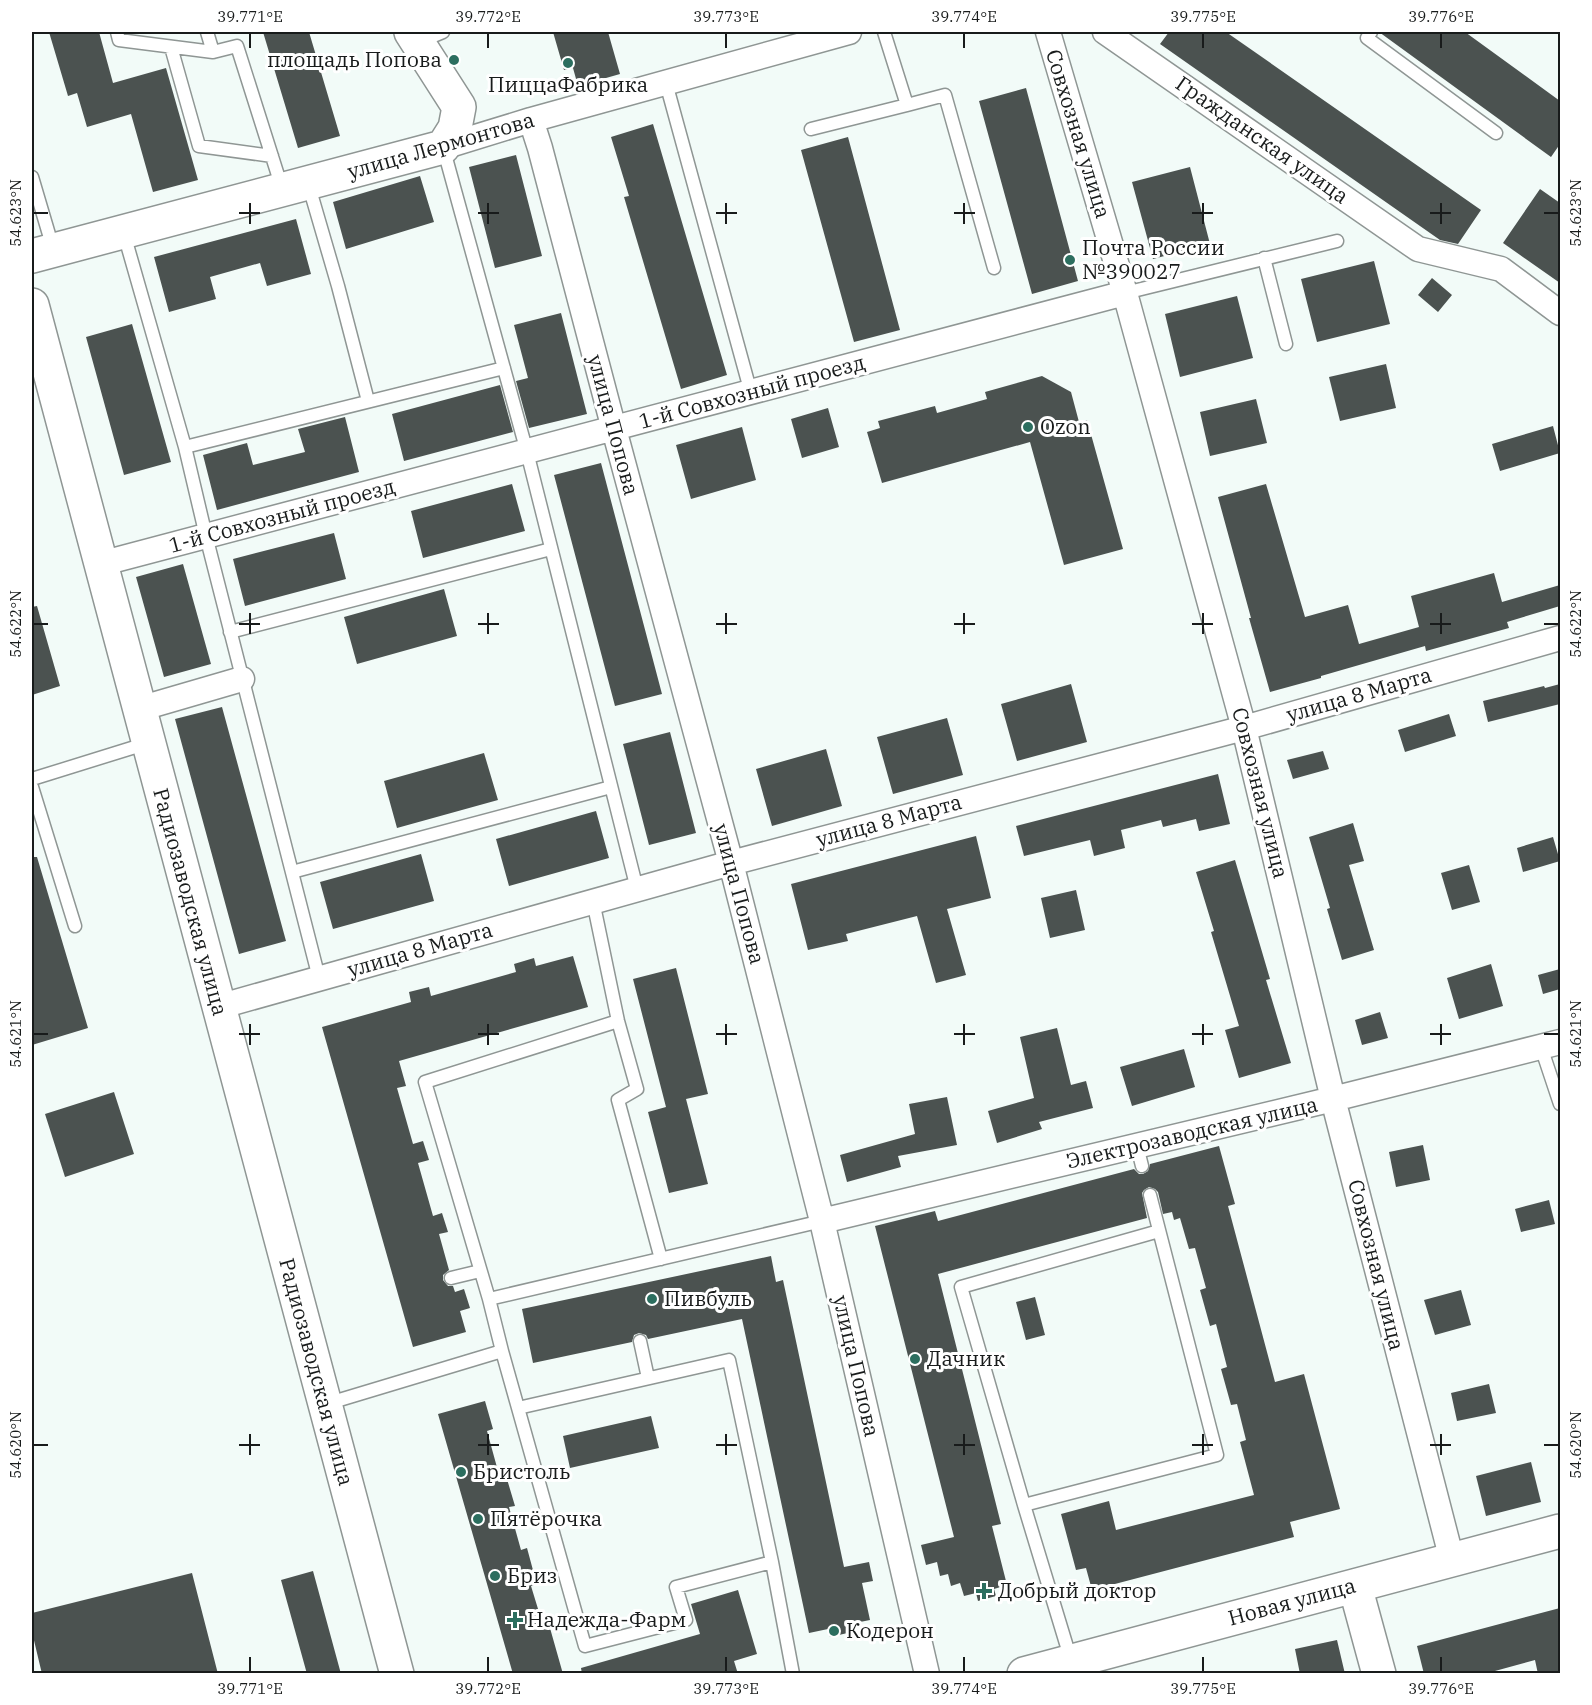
<svg xmlns="http://www.w3.org/2000/svg" width="1592" height="1705" font-family="'IBM Plex Serif',serif">
	<style>
		.building { fill: #4b5250 }
		.lines { fill: none; stroke-linecap: round; stroke-linejoin: round }
		.lane-casing { stroke: #8f9694; stroke-width: 15 }
		.street-casing { stroke: #8f9694; stroke-width: 27 }
		.secondary-casing { stroke: #8f9694; stroke-width: 36 }
		.lane { stroke: #fff; stroke-width: 12 }
		.street { stroke: #fff; stroke-width: 24 }
		.secondary { stroke: #fff; stroke-width: 33 }
		.ticks { fill: none; stroke: #181b1b; stroke-width: 2 }
		.poi-dot { fill: #2c6e5f; stroke: #fff; stroke-width: 2 }
		.labels { text-anchor: middle; stroke-width: 6; stroke-linejoin: round; paint-order: stroke }
		.poi-label { font-size: 21px; fill: #181b1b; stroke: #fff; text-anchor: start }
		.street-label { font-size: 21px; fill: #181b1b; stroke: #fff }
		.neatline { fill: none; stroke: #181b1b; stroke-width: 2 }
		.ticks-label { font-size: 15px; text-anchor: middle; fill: #181b1b }
	</style>
	<rect width="100%" height="100%" fill="#f2fbf8"/>
	<path class="building" d="M49 32H99L113 83 166 68 198 180 153 192 131 114 87 127 77 93 68 96Z
		M263 32H309L340 136 298 148Z
		M553 32H608L620 74 578 86 573 68 564 70Z
		M1169 32H1226L1481 210 1458 244 1440 240 1160 44Z
		M1379 32H1465L1560 101V144L1551 157Z
		M1026 88 1078 281 1032 294 979 101Z
		M653 124 727 375 681 389 624 197 629 196 611 137Z
		M848 137 900 330 854 342 801 150Z
		M516 155 542 256 495 268 469 167Z
		M1190 167 1210 244 1153 259 1132 182Z
		M420 176 434 222 346 249 333 202Z
		M1540 189 1560 203V283L1503 243Z
		M296 219 311 274 267 286 260 263 210 277 216 299 169 312 154 257Z
		M1374 261 1390 324 1317 342 1301 279Z
		M1432 278 1452 295 1438 312 1418 295Z
		M1237 296 1253 358 1180 377 1165 314Z
		M561 313 587 414 529 428 516 381 528 378 514 325Z
		M132 324 171 462 124 475 86 337Z
		M1386 364 1396 408 1340 421 1329 377Z
		M1042 376 1071 392 1079 422 1087 420 1123 549 1064 565 1030 442 882 483 867 432 880 428 878 421 935 406 937 413 987 399 985 392Z
		M500 385 513 432 404 461 392 414Z
		M1256 399 1267 443 1210 456 1200 412Z
		M828 408 839 447 802 458 791 419Z
		M345 417 359 472 217 510 203 455 247 443 253 465 305 452 298 429Z
		M1553 426 1560 453 1500 471 1492 444Z
		M742 427 756 480 691 499 676 445Z
		M601 463 662 694 615 706 554 475Z
		M512 484 525 531 423 558 411 511Z
		M1266 484 1305 617 1348 605 1359 644 1419 627 1411 596 1494 573 1502 602 1560 585V606L1507 622 1509 628 1426 651 1425 646 1321 676V678L1270 692 1249 618H1251L1218 497Z
		M334 533 346 579 245 606 233 559Z
		M183 564 211 664 164 677 136 577Z
		M444 589 457 636 357 664 344 617Z
		M37 606 60 686 32 695V607Z
		M1071 684 1087 742 1017 761 1001 704Z
		M1560 684V704L1488 722 1483 701 1544 686 1545 688Z
		M222 707 286 941 239 954 175 719Z
		M1449 714 1456 736 1405 752 1398 730Z
		M947 718 963 775 893 794 877 737Z
		M670 732 696 833 649 845 623 744Z
		M826 749 842 806 772 826 756 769Z
		M1323 751 1329 769 1293 779 1287 760Z
		M484 753 498 800 397 828 384 781Z
		M1218 774 1230 824 1199 831 1196 819 1163 827 1161 820 1121 830 1125 848 1094 856 1090 840 1024 856 1016 826Z
		M596 811 609 858 509 886 496 839Z
		M1353 823 1364 861 1349 865 1374 950 1342 960 1327 909 1330 908 1309 837Z
		M976 836 991 898 947 909 966 975 936 983 917 916 846 934 848 941 808 950 791 884Z
		M1553 837 1560 861 1523 872 1517 848Z
		M421 854 434 901 333 929 320 882Z
		M32 857H37L88 1028 32 1045Z
		M1235 860 1270 979 1266 980 1291 1063 1239 1078 1225 1030 1239 1026 1211 932 1214 931 1196 872Z
		M1469 865 1480 902 1452 910 1441 873Z
		M1076 890 1085 930 1050 938 1041 898Z
		M573 956 588 1007 399 1061 406 1086 397 1088 413 1144 423 1141 429 1160 418 1163 433 1216 442 1213 448 1232 439 1234 449 1270 443 1275V1280L448 1286H453L455 1292 464 1289 470 1308 460 1311 466 1332 413 1347 322 1027 411 1002 409 992 429 987 431 996 516 972 514 964 534 958 536 966Z
		M1491 964 1503 1006 1459 1019 1447 978Z
		M676 968 708 1094 686 1099 708 1184 669 1193 648 1112 666 1107 633 979Z
		M1560 969V989L1543 994 1538 975Z
		M1380 1012 1388 1038 1362 1045 1355 1020Z
		M1057 1028 1071 1085 1086 1081 1093 1108 1039 1122 1042 1129 997 1143 988 1111 1034 1098 1020 1037Z
		M1184 1049 1195 1087 1132 1106 1120 1067Z
		M114 1092 134 1154 65 1177 45 1114Z
		M947 1097 957 1145 898 1156 901 1167 847 1182 840 1155 915 1134 909 1104Z
		M1423 1145 1430 1180 1396 1187 1389 1152Z
		M1219 1146 1235 1204 1228 1206 1275 1382 1304 1374 1340 1509 1290 1522 1294 1537 1092 1590 1086 1568 1076 1570 1061 1514 1109 1501 1116 1530 1254 1495 1240 1442 1246 1440 1237 1404 1231 1405 1221 1369 1227 1367 1216 1324 1210 1326 1200 1290 1206 1288 1195 1248 1189 1249 1180 1218 1174 1220 1172 1212 1163 1214 1158 1192 1155 1189 1149 1187 1144 1190 1142 1193 1147 1218 938 1274 1001 1524 992 1526 1007 1585 994 1589 996 1596 978 1601 976 1593 964 1596 960 1583 951 1586 948 1574 940 1576 937 1562 926 1565 921 1545 954 1537 875 1226 935 1211 938 1221 1134 1169 1139 1174H1143L1148 1171 1150 1164Z
		M1549 1200 1555 1224 1521 1232 1515 1209Z
		M771 1256 776 1282 783 1280 844 1567 869 1562 873 1581 862 1583 870 1620 850 1624 852 1632 830 1637 828 1629 809 1633 742 1319 648 1339 646 1335 639 1333 634 1335 632 1342 533 1363 522 1309Z
		M1461 1290 1471 1325 1435 1335 1424 1300Z
		M1035 1297 1045 1335 1026 1340 1016 1302Z
		M1489 1384 1496 1413 1457 1421 1451 1393Z
		M485 1401 493 1429 487 1431 498 1471 504 1469 515 1506 509 1507 521 1550 527 1548 537 1585 531 1586 542 1622 548 1621 563 1674H513L438 1414Z
		M651 1416 659 1448 570 1468 563 1436Z
		M1531 1462 1541 1502 1486 1516 1476 1476Z
		M313 1571 341 1674H307L281 1580Z
		M192 1573 218 1674H42L32 1632V1613Z
		M738 1590 757 1654 734 1661 738 1674H582L581 1668 700 1634 691 1604Z
		M1560 1608V1674H1538L1535 1660 1484 1674H1424L1417 1646Z
		M1337 1640 1345 1674H1300L1295 1649Z"/>
	<g class="lines">
		<g class="lane-casing">
			<path id="lane" d="M117 32 119 40 213 52
				M207 32 213 52 237 46 282 188
				M1371 32 1367 38 1496 133
				M419 42 443 32
				M171 47 199 146 272 156
				M666 83 751 393
				M907 105 945 95 994 268
				M811 129 907 105 884 32
				M443 147 527 452 637 889
				M32 177 53 248
				M308 183 338 286 368 401
				M124 234 185 447 206 536 319 978
				M1264 258 1286 344
				M1125 293 1337 241
				M185 447 504 368
				M230 632 551 549
				M32 779 148 743
				M32 787 75 926
				M292 872 611 787
				M593 901 618 1021 637 1089 618 1100 661 1259
				M1541 1047 1560 1104
				M1137 1146 1142 1166
				M451 1278 480 1271
				M489 1299 425 1082 618 1021
				M640 1341 648 1378
				M502 1351 585 1646 686 1620 676 1587 772 1562 793 1674
				M326 1404 502 1351 489 1299 822 1221
				M518 1408 729 1360 772 1562
				M1024 1505 961 1287 1159 1231
				M1071 1660 1024 1505 1217 1455 1150 1195"/>
		</g>
		<g class="street-casing">
			<path id="street" d="M1048 32 1125 293 1244 728 1333 1099 1452 1560
				M1105 32 1418 249 1501 269 1560 313
				M531 120 540 148 614 429 731 863 822 1221 927 1674
				M443 147 531 120 849 32
				M100 564 1125 293
				M139 709 242 679
				M218 1007 731 863 1244 728 1560 638
				M822 1221 1333 1099 1560 1042"/>
		</g>
		<g class="secondary-casing">
			<path id="secondary" d="M32 256 443 147 455 128 459 107 411 32
				M32 305 397 1674
				M1355 1586 1379 1674
				M1024 1674 1560 1531"/>
		</g>
		<use href="#lane" class="lane"/>
		<use href="#street" class="street"/>
		<use href="#secondary" class="secondary"/>
	</g>
	<path class="ticks" d="M250 33V48M488 33V48M726 33V48M964 33V48M1203 33V48M1441 33V48M250 203V224M488 203V224M726 203V224M964 203V224M1203 203V224M1441 203V224M33 213H48M239 213H260M478 213H499M716 213H737M954 213H975M1192 213H1213M1430 213H1451M1544 213H1559M250 613V634M488 613V634M726 613V634M964 613V634M1203 613V634M1441 613V634M33 624H48M239 624H260M478 624H499M716 624H737M954 624H975M1192 624H1213M1430 624H1451M1544 624H1559M250 1024V1045M488 1024V1045M726 1024V1045M964 1024V1045M1203 1024V1045M1441 1024V1045M33 1034H48M239 1034H260M478 1034H499M716 1034H737M954 1034H975M1192 1034H1213M1430 1034H1451M1544 1034H1559M250 1434V1455M488 1434V1455M726 1434V1455M964 1434V1455M1203 1434V1455M1441 1434V1455M33 1445H48M239 1445H260M478 1445H499M716 1445H737M954 1445H975M1192 1445H1213M1430 1445H1451M1544 1445H1559M250 1657V1672M488 1657V1672M726 1657V1672M964 1657V1672M1203 1657V1672M1441 1657V1672"/>
	<g class="poi-dot">
		<circle cx="454" cy="60" r="6"/>
		<circle cx="568" cy="63" r="6"/>
		<circle cx="1070" cy="260" r="6"/>
		<circle cx="1028" cy="427" r="6"/>
		<circle cx="652" cy="1299" r="6"/>
		<circle cx="915" cy="1359" r="6"/>
		<circle cx="461" cy="1472" r="6"/>
		<circle cx="478" cy="1519" r="6"/>
		<circle cx="495" cy="1576" r="6"/>
		<path d="M981 1582h6v6h6v6h-6v6h-6v-6h-6v-6h6z"/>
		<path d="M512 1611h6v6h6v6h-6v6h-6v-6h-6v-6h6z"/>
		<circle cx="834" cy="1631" r="6"/>
	</g>
	<g class="labels">
		<g class="poi-label">
			<text x="442" y="67" text-anchor="end">площадь Попова</text>
			<text x="568" y="92" text-anchor="middle">ПиццаФабрика</text>
			<text x="1082" y="255">Почта России<tspan x="1082" dy="24">№390027</tspan></text>
			<text x="1040" y="434">Ozon</text>
			<text x="664" y="1306">Пивбуль</text>
			<text x="927" y="1366">Дачник</text>
			<text x="473" y="1479">Бристоль</text>
			<text x="490" y="1526">Пятёрочка</text>
			<text x="507" y="1583">Бриз</text>
			<text x="998" y="1598">Добрый доктор</text>
			<text x="527" y="1627">Надежда-Фарм</text>
			<text x="846" y="1638">Кодерон</text>
		</g>
		<g class="street-label">
			<text transform="translate(1078 134) rotate(73)" y="7">Совхозная улица</text>
			<text transform="translate(1262 140) rotate(35)" y="7">Гражданская улица</text>
			<text transform="translate(441 146) rotate(-16)" y="7">улица Лермонтова</text>
			<text transform="translate(752 392) rotate(-15)" y="7">1-й Совхозный проезд</text>
			<text transform="translate(613 425) rotate(75)" y="7">улица Попова</text>
			<text transform="translate(282 516) rotate(-15)" y="7">1-й Совхозный проезд</text>
			<text transform="translate(1359 695) rotate(-16)" y="7">улица 8 Марта</text>
			<text transform="translate(1260 793) rotate(76)" y="7">Совхозная улица</text>
			<text transform="translate(889 821) rotate(-15)" y="7">улица 8 Марта</text>
			<text transform="translate(739 894) rotate(75)" y="7">улица Попова</text>
			<text transform="translate(190 902) rotate(75)" y="7">Радиозаводская улица</text>
			<text transform="translate(420 950) rotate(-16)" y="7">улица 8 Марта</text>
			<text transform="translate(1192 1133) rotate(-13)" y="7">Электрозаводская улица</text>
			<text transform="translate(1376 1265) rotate(76)" y="7">Совхозная улица</text>
			<text transform="translate(856 1366) rotate(77)" y="7">улица Попова</text>
			<text transform="translate(316 1372) rotate(75)" y="7">Радиозаводская улица</text>
			<text transform="translate(1292 1602) rotate(-15)" y="7">Новая улица</text>
		</g>
	</g>
	<rect width="1592" height="1705" fill="none" stroke="#ffffff" stroke-width="66"/>
	<rect x="33" y="33" width="1526" height="1639" class="neatline"/>
	<g class="ticks-label">
		<text x="250" y="22">39.771°E</text>
		<text x="488" y="22">39.772°E</text>
		<text x="726" y="22">39.773°E</text>
		<text x="964" y="22">39.774°E</text>
		<text x="1203" y="22">39.775°E</text>
		<text x="1441" y="22">39.776°E</text>
		<text transform="translate(16 213) rotate(-90)" y="5">54.623°N</text>
		<text transform="translate(1576 213) rotate(-90)" y="5">54.623°N</text>
		<text transform="translate(16 624) rotate(-90)" y="5">54.622°N</text>
		<text transform="translate(1576 624) rotate(-90)" y="5">54.622°N</text>
		<text transform="translate(16 1034) rotate(-90)" y="5">54.621°N</text>
		<text transform="translate(1576 1034) rotate(-90)" y="5">54.621°N</text>
		<text transform="translate(16 1445) rotate(-90)" y="5">54.620°N</text>
		<text transform="translate(1576 1445) rotate(-90)" y="5">54.620°N</text>
		<text x="250" y="1694">39.771°E</text>
		<text x="488" y="1694">39.772°E</text>
		<text x="726" y="1694">39.773°E</text>
		<text x="964" y="1694">39.774°E</text>
		<text x="1203" y="1694">39.775°E</text>
		<text x="1441" y="1694">39.776°E</text>
	</g>
</svg>
